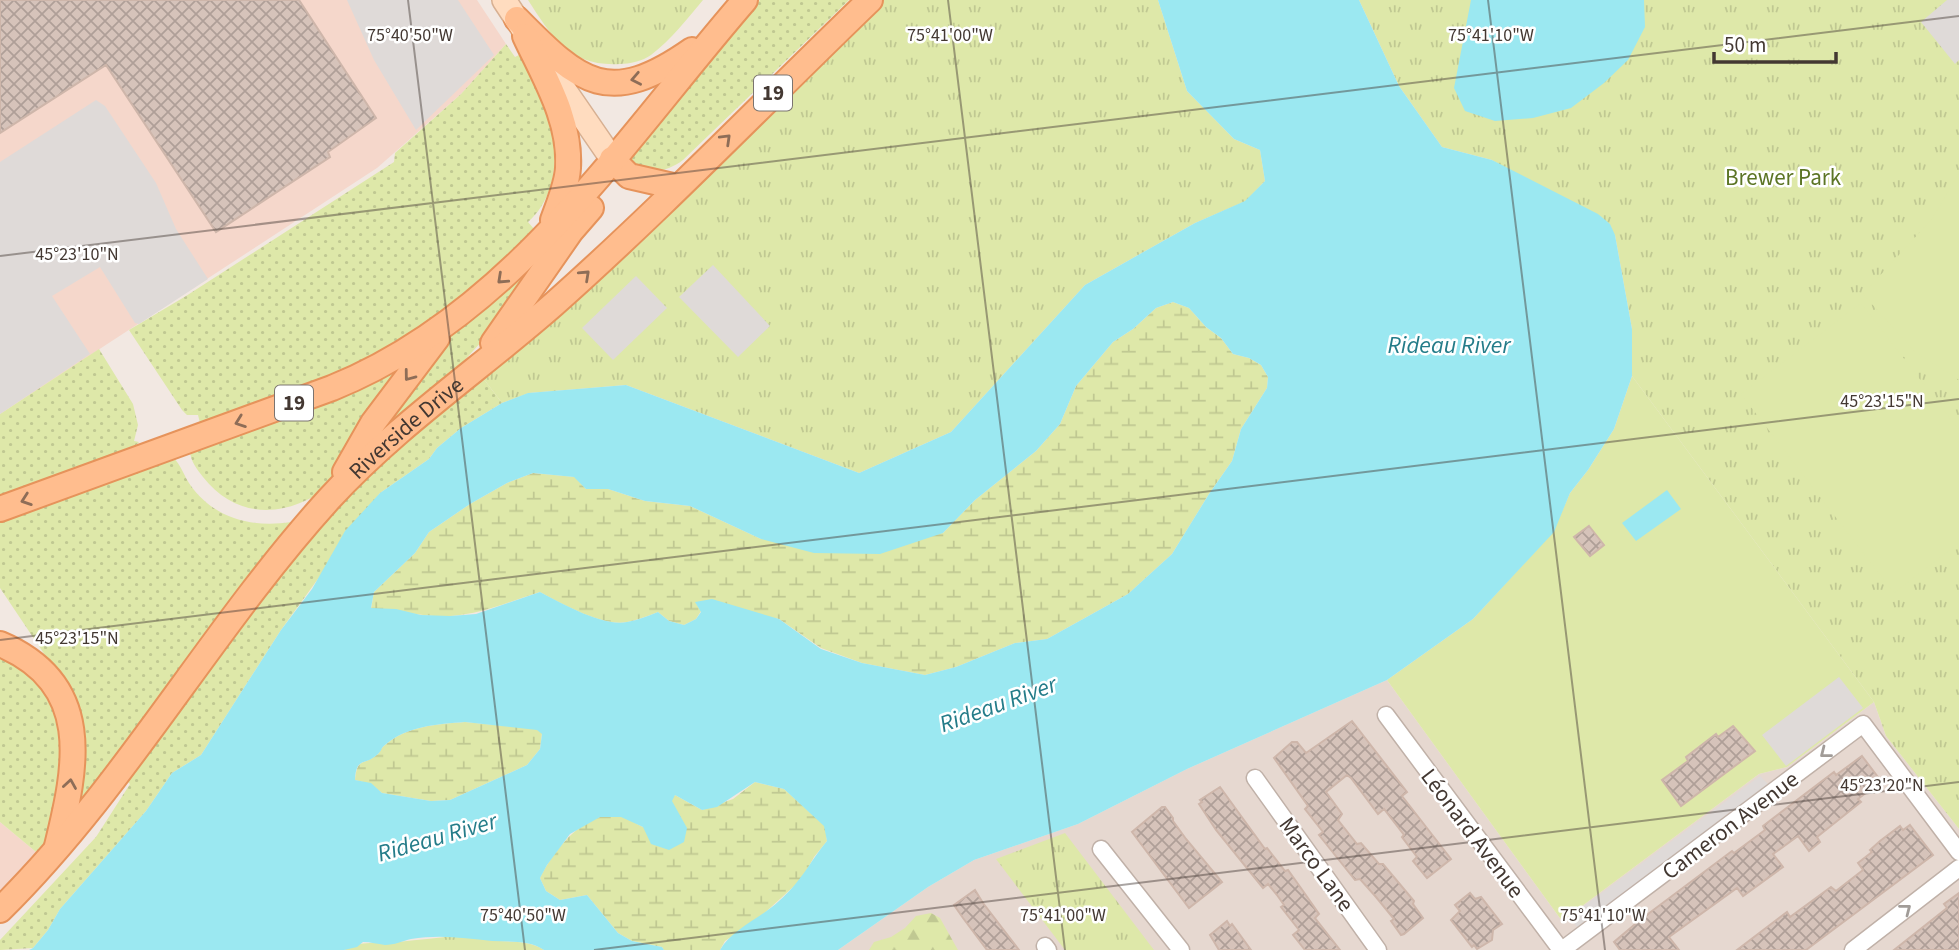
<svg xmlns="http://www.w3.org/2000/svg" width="1959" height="950" font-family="'Source Sans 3',sans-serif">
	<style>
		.residential { fill: #e6d8d0 }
		.commercial { fill: #f5d7cb }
		.grass { fill: url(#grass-dots) }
		.forest { fill: url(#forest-firs) }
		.wetland { fill: url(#wetland-marsh) }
		.park { fill: url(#park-tufts) }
		.garden { fill: #dee8a9 }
		.parking { fill: #dfdad8 }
		.water { fill: #9be8f1; fill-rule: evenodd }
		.building { fill: url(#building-cross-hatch); stroke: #ceb6aa; stroke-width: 2 }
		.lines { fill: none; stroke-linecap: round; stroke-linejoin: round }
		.minor-casing { stroke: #c0b1a8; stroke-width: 19 }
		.secondary-casing { stroke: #d7b092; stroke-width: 26 }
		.primary-casing { stroke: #e6935b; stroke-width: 28 }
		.minor { stroke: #fff; stroke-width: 16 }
		.secondary { stroke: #ffdcbf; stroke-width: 23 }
		.primary { stroke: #ffbd8e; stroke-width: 24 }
		.oneway { stroke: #8e6d57 }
		.oneway2 { stroke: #a19c98 }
		.ticks { fill: none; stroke: #433832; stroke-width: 2; stroke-opacity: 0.45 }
		.labels { text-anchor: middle; stroke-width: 5; stroke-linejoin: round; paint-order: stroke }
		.shield { fill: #fff; stroke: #7b7470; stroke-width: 2 }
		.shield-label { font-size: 21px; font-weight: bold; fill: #433832 }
		.park-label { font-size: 23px; fill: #5c7525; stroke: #fff }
		.street-label { font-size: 23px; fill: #433832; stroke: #fff }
		.water-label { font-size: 24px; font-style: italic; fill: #247c89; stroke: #fff }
		.ticks-label { font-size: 18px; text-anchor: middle; fill: #433832; stroke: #fff; stroke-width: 5; stroke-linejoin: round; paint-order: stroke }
	</style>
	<defs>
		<pattern id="grass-dots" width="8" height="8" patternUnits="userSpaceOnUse" patternTransform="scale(1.75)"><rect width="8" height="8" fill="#dee8a9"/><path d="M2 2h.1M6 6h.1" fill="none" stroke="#c0c892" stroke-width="1.8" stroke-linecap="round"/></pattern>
		<pattern id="forest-firs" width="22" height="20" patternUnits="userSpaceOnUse" patternTransform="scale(1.75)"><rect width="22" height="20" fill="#dee8a9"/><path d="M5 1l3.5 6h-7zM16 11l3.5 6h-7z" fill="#c0c892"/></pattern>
		<pattern id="wetland-marsh" width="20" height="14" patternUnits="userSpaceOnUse" patternTransform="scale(1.75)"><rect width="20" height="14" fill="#dee8a9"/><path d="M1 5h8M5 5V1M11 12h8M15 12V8" fill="none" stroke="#c0c892"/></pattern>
		<pattern id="park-tufts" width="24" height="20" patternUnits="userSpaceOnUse" patternTransform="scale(1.75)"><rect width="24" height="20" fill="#dee8a9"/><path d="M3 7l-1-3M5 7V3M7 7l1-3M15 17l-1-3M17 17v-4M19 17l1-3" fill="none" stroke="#c0c892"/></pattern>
		<pattern id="building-cross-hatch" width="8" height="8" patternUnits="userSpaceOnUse" patternTransform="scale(1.75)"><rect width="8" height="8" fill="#d6c3ba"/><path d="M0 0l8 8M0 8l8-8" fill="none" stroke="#af9f98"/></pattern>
	</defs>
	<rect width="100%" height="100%" fill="#f2e8e2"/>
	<path class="residential" d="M1387 680 1562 921 1759 774 1787 767 1874 702 1886 736 1959 829V950H838L928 887 974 860 1078 824 1187 769Z"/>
	<path class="commercial" d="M0 0H477L506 44 461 94 377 168 0 414Z
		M0 822 36 852 0 894Z"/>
	<path class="grass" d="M760 0H849L683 160C666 173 644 176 628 159L637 142Z
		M506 44 515 57 519 55C531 72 546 90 552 110 554 117 554 125 554 132 557 165 554 199 528 222L534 229C486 281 430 327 366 360 316 387 259 403 206 423H200L198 415H187L182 410 129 330 186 296 394 162 395 153 461 94Z
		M538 257 541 260 485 338 460 365 316 495C276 519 233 515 203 477 197 469 191 462 190 452L334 396Z
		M99 349 133 404 138 425 134 441 139 442 134 447 0 499V414Z
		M483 378 502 403 461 428 437 448 429 459 380 493 281 630 201 755 172 773 146 811 60 909 48 930 33 948 0 950V940L96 837 130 784 126 780 306 542 378 464Z
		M173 457C181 465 184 476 191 486 215 519 253 528 291 522L294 526 81 803 77 801 63 682 0 588V520Z
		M0 653 18 663 41 687 53 704 64 747 52 827 44 843 36 852 0 822Z"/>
	<path class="forest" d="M931 913 940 918 958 950H869L874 942 891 937 905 928 916 916Z"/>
	<path class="wetland" d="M1173 302 1189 308 1206 327 1221 338 1233 354 1249 358 1261 365 1268 377 1267 388 1241 429 1232 461 1209 494 1172 554 1128 594 1047 639 1015 643 956 667 925 675 862 663 821 648 779 619 696 603 701 611 696 619 684 625 669 621 658 612C648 616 637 620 627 622 603 627 560 603 540 592 511 601 482 614 451 616 424 618 398 609 371 609L374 592 415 553 429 532 470 504 507 483 533 473 575 477 586 489H608L645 501 690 506 761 539 943 533 975 500 1036 451 1060 424 1076 386 1113 342 1133 329 1156 308Z
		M465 722 537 729 542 733 540 749 527 765 450 800 431 801 382 793 371 784 355 780C357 756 365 766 378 754 384 747 378 751 385 745 406 726 438 724 465 722Z
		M755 782 784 789 825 826 827 841 814 857 802 879 760 917 725 941 720 950H664L662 947 632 941 618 933 587 895 560 900 546 891 540 878C553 851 587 806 623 817 630 819 636 824 643 827L675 795 702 810 733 799Z"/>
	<path class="park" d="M528 0H703C687 19 671 40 651 55 643 61 629 64 620 64 570 67 552 37 528 0Z
		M870 0H1158L1187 91 1234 139 1260 150 1265 181 1246 201 1195 223 1085 285 951 432 859 473 626 385 529 393 502 403 483 378Z
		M1359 0H1959V829L1886 736 1874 702 1632 376V329L1615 235 1492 160 1442 147 1399 86Z
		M1065 833 1154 950H1065L996 859Z
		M461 936C470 937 480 939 489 940 507 943 528 939 544 950H344C361 940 378 944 398 942 419 940 440 937 461 936Z"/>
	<path class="garden" d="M1959 173V380L1915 352 1863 294 1932 219Z
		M1861 303 1959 430V543L1894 593 1741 394Z
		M1632 376 1874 702 1787 767 1759 774 1562 921 1387 680 1473 619 1553 532 1570 493 1588 470 1614 429Z"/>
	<path class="parking" d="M347 0H458L494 55 416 130 374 60Z
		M1947 0H1959V60L1955 64 1921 22Z
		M96 100 105 106 156 183 176 229 208 279 139 324 135 323 100 267 52 296 90 354 0 414V162Z
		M713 265 770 326 738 357 679 297Z
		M636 276 667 308 613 360 582 328Z
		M1839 677 1863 708 1786 766 1762 735Z
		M1760 776 1769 785 1578 928 1569 917Z"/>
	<path class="water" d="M1158 0H1359L1399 86 1442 147 1492 160 1598 214 1610 224 1615 235 1632 329V376L1614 429 1588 470 1570 493 1554 532 1473 619 1387 680 1187 769 1078 824 974 860 928 887 838 950H720C732 929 761 918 779 901 801 882 809 863 827 841L824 826 784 789 755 782 717 807 702 810 675 795 672 801 687 828 684 842 669 850 651 844 643 827 621 817H600L570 834 547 865 540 878 546 891 560 900 587 895 618 933 632 941 662 947 664 950H544C530 940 509 942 492 941 465 938 439 934 411 939 403 941 394 945 385 945 377 944 371 942 363 942L357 947 344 950H29L33 948 48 930 60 909 146 811 172 773 201 755 281 630 312 589 345 531 380 493 429 459 437 448 461 428 502 403 528 393 626 385 859 473 951 432 1085 285 1195 223 1245 201 1265 181 1260 150 1234 139 1187 91ZM1173 302 1189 308 1206 327 1221 338 1233 354 1249 358 1261 365 1268 377 1267 388 1241 429 1232 461 1209 494 1172 554 1128 594 1047 639 1015 643 956 667 925 675 862 663 821 649 779 619 712 599 695 602 701 612 696 619 684 625 669 621 658 612C648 616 638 620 627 622 603 627 561 603 540 592L476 614 450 616 421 615 396 609 371 608 374 592 415 553 429 532 470 504 507 483 533 473 574 477 586 489H608L645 501 690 506 761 539 814 553 880 554 943 533 975 500 1036 451 1060 424 1076 386 1113 342 1133 329 1156 308ZM465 722 537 730 542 734 540 749 527 765 450 800 431 801 382 793 371 783 355 780C356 756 366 766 378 754 384 748 379 750 385 745 406 726 438 724 465 722Z
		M1471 0H1644L1645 27 1628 60 1604 83 1571 108 1533 118 1495 121 1465 111 1454 88Z
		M1667 490 1681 509 1636 541 1622 523Z"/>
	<path class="building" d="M0 0H299L376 118 328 152 330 157 216 232 106 65 0 133Z
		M1589 526 1604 545 1590 556 1574 537Z
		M1352 721 1407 792 1402 796 1451 859 1427 878 1413 861 1417 857 1402 837 1404 835 1384 809 1378 814 1351 778 1347 775 1326 792 1342 814 1338 820 1357 844 1361 843 1379 864H1383L1414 901 1413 904 1423 918 1404 934 1401 935 1391 921 1394 919 1376 897 1360 879 1355 880 1319 835 1323 832 1305 809 1308 806 1274 758 1292 742H1297L1306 753Z
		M1733 726 1755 751 1681 806 1662 780 1688 761 1686 757 1716 734 1718 737Z
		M1862 756 1881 781 1858 799 1861 802 1817 837 1820 842 1809 851 1798 836 1773 854 1783 867 1743 896 1737 888 1669 937 1679 950H1620L1614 942 1640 920 1732 851 1734 853 1765 830 1763 826 1834 772 1836 775Z
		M1220 787 1265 849 1267 848 1285 871 1288 870 1303 891 1319 914 1315 918 1340 950H1305L1293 935 1299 930 1281 907 1284 905 1277 895 1268 884 1263 888 1216 830 1199 804 1202 802 1200 800Z
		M1162 807H1165L1173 818V821L1186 839 1222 882 1189 908 1132 832Z
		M1910 825 1933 855 1818 941 1806 950H1737L1787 912 1790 917 1831 887 1836 891 1863 870 1858 863 1872 852 1870 850 1880 841 1900 826 1903 830Z
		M975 890 983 903 1019 950H987L963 918 954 905Z
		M1470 893 1475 899 1481 897 1502 924 1493 930 1492 940 1477 949 1474 945 1472 947 1451 920 1460 911 1455 905Z
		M1959 893V950H1894L1947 908 1944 904Z
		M1227 921 1230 926 1232 924 1251 950H1219L1210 935Z"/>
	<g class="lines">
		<g class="minor-casing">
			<path id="minor" d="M1386 715 1561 950
				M1255 778 1378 950
				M1101 849 1181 950
				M1045 946 1048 950
				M1562 950 1863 724 1959 852
				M1853 950 1959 868"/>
		</g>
		<g class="secondary-casing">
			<path id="secondary" d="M504 0 527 35
				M548 66 612 159"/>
		</g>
		<g class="primary-casing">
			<g id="primary">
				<path d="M517 19C581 84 609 108 692 50"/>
				<path d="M525 36C544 77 571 120 568 168 567 185 559 203 553 220"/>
				<path d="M612 159 629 176 677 187"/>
				<path d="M493 343 571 231 591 208"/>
				<path d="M345 472 373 423 437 338"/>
				<path d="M0 509 332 388C513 315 622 142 745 0"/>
				<path d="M0 644C94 684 77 765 57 846"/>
				<path id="s1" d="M0 910C125 787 211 629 329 499 396 426 480 369 554 304 662 208 765 101 870 0"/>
			</g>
		</g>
		<use href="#minor" class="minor"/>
		<use href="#secondary" class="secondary"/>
		<use href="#primary" class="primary"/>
	</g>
	<defs><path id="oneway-chevron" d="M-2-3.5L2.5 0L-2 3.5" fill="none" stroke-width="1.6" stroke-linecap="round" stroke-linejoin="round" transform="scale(1.75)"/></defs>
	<g class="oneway">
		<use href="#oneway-chevron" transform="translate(636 79) rotate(169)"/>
		<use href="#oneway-chevron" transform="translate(726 139) rotate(-44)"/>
		<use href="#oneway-chevron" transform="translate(585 275) rotate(-43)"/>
		<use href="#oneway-chevron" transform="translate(502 279) rotate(137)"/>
		<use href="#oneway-chevron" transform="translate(409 376) rotate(127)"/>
		<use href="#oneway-chevron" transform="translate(240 422) rotate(160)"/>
		<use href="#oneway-chevron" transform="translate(26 500) rotate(161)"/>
		<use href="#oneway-chevron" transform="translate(70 784) rotate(-81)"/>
	</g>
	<g class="oneway2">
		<use href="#oneway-chevron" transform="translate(1825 753) rotate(142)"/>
		<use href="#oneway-chevron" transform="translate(1906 909) rotate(-38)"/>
	</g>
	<path class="ticks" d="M408 0 525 950M948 0 1065 950M1488 0 1605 950M0 256 1959 16M0 640 1959 399M594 950 1959 782"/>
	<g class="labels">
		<g class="shield">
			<rect x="754" y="75.5" width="38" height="35" rx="5"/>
			<rect x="275" y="385.5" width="38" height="35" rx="5"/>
		</g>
		<g class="shield-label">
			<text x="773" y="100">19</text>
			<text x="294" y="410">19</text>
		</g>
		<g class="park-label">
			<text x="1783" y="185">Brewer Park</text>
		</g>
		<g class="street-label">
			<text dy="8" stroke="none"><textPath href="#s1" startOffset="632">Riverside Drive</textPath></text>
			<text transform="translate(1730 825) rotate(-37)" y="8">Cameron Avenue</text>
			<text transform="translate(1473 833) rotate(53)" y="8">Léonard Avenue</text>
			<text transform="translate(1317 864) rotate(54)" y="8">Marco Lane</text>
		</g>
		<g class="water-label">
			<text x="1449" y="353">Rideau River</text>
			<text transform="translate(998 704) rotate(-20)" y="8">Rideau River</text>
			<text transform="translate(437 837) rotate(-16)" y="8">Rideau River</text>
		</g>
	</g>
	<g class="ticks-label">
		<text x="410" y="41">75°40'50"W</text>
		<text x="950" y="41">75°41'00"W</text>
		<text x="1491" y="41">75°41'10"W</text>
		<text x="77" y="260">45°23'10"N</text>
		<text x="1882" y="407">45°23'15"N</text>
		<text x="77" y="644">45°23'15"N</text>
		<text x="1882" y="791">45°23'20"N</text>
		<text x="523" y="921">75°40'50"W</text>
		<text x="1063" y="921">75°41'00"W</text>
		<text x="1603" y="921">75°41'10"W</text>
	</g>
	<path d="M1714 52v10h122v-10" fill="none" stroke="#433832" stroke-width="3.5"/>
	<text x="1724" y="52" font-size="21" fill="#433832" stroke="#ffffff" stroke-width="5" paint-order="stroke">50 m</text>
</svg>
